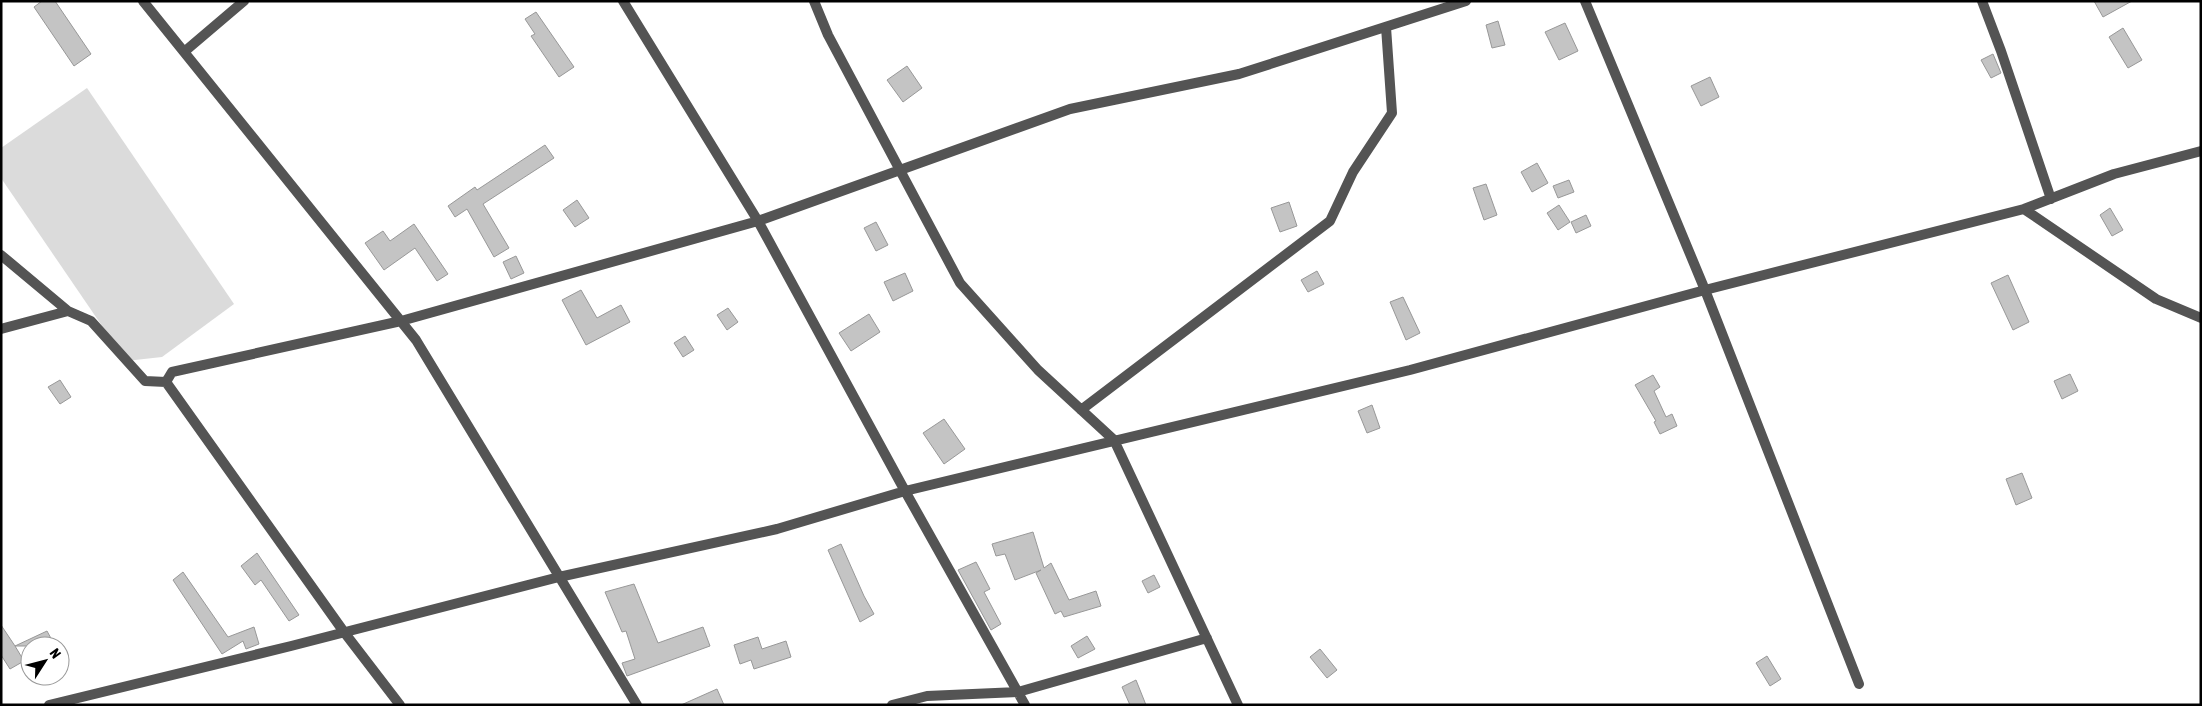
<svg xmlns="http://www.w3.org/2000/svg" width="2202" height="706" font-family="'Asap Condensed',sans-serif">
	<style>
		.green { fill: #dbdbdb }
		.building { fill: #c4c4c4; stroke: #989898 }
		.lines { fill: none; stroke-linecap: round; stroke-linejoin: round }
		.street { stroke: #545454; stroke-width: 10 }
	</style>
	<rect width="100%" height="100%" fill="#fff"/>
	<path class="green" d="M87 88 234 304 162 357 126 361 1 178V148Z"/>
	<path class="building" d="M42 1H55L91 54 74 66 34 7Z
		M2094 1H2132L2103 17Z
		M536 12 574 67 559 77 531 36 535 34 525 19Z
		M1498 21 1505 45 1492 48 1486 25Z
		M1565 23 1578 51 1559 60 1545 32Z
		M2123 28 2142 60 2128 68 2109 37Z
		M1993 54 2001 73 1991 78 1981 60Z
		M907 66 922 88 903 102 887 80Z
		M1710 77 1719 97 1701 106 1691 86Z
		M545 145 554 158 483 204 509 248 494 257 467 209 455 217 448 206 475 187 477 190Z
		M1537 163 1548 183 1532 192 1521 172Z
		M1569 180 1574 192 1558 198 1553 186Z
		M1486 184 1497 215 1484 220 1473 188Z
		M577 200 589 218 575 227 563 210Z
		M1289 202 1297 226 1280 232 1271 208Z
		M1559 205 1570 222 1558 230 1547 213Z
		M2110 208 2123 230 2112 236 2100 215Z
		M1586 215 1591 226 1576 233 1571 222Z
		M876 222 888 245 876 251 864 228Z
		M414 224 448 274 437 281 415 248 384 270 365 243 383 231 390 241Z
		M516 256 524 273 511 279 503 262Z
		M1317 271 1324 284 1308 292 1301 280Z
		M905 273 913 291 893 301 884 282Z
		M2008 275 2029 322 2013 330 1991 283Z
		M581 290 597 318 621 305 630 322 586 345 562 300Z
		M1403 297 1420 333 1406 340 1390 302Z
		M728 308 738 322 727 330 717 315Z
		M869 314 880 332 851 351 839 333Z
		M685 336 694 350 683 357 674 343Z
		M2070 374 2078 391 2062 399 2054 381Z
		M1653 375 1660 387 1654 391 1666 417 1672 414 1677 426 1660 434 1654 422 1656 421 1635 385Z
		M60 380 71 397 60 404 48 387Z
		M1372 405 1380 428 1367 433 1358 411Z
		M944 419 965 449 944 464 923 433Z
		M2022 473 2032 498 2016 505 2006 479Z
		M1033 532 1044 568 1051 563 1069 600 1096 591 1101 606 1064 617 1061 611 1055 614 1036 573 1041 570 1015 580 1005 554 996 556 992 544Z
		M841 544 864 596 874 614 860 622 828 550Z
		M257 553 299 615 289 621 261 580 255 585 241 566Z
		M976 562 990 589 984 592 1001 624 991 630 958 570Z
		M183 572 228 637 254 627 259 644 246 649 243 641 222 654 173 580Z
		M1154 575 1160 587 1148 593 1142 581Z
		M634 584 658 643 703 627 710 646 627 676 622 663 635 659 626 631 622 632 605 592Z
		M1 625 15 646 47 631 53 642 44 646H15L24 661 10 669 1 655Z
		M1087 636 1095 649 1078 658 1071 646Z
		M758 637 762 649 786 641 791 657 754 669 751 660 740 664 734 645Z
		M1320 649 1337 670 1327 678 1310 657Z
		M1767 656 1781 679 1770 686 1756 663Z
		M1136 680 1146 705H1130L1122 687Z
		M717 689 724 705H681Z"/>
	<g class="lines">
		<path class="street" d="M143 1 416 340 637 705
			M623 1 758 221 905 491 1025 705
			M814 1 828 35 960 283 1038 370 1114 440 1238 705
			M1585 1 1705 290 1859 684
			M1982 1 2001 51 2051 199
			M184 52 244 1
			M2024 209 2156 299 2201 318
			M1 255 68 311 91 321 145 381 166 382
			M1 329 68 311
			M1081 410 1330 221 1353 172 1392 113 1386 27
			M49 705 291 646 559 577 777 529 905 491 1410 370 1705 290 2024 209 2114 174 2201 151
			M400 705 344 632 166 382 172 372 401 321 758 221 1070 109 1239 74 1466 1
			M892 705 927 696 1018 692 1207 638"/>
	</g>
	<rect width="2202" height="706" fill="none" stroke="#000000" stroke-width="5"/>
	<g transform="translate(45 661) rotate(54)"><circle r="24" fill="#ffffff" stroke="#999999"/>
	<path d="M0-4L9 19L0 12L-9 19Z" fill="#000000"/>
	<text y="-8" font-size="14" font-weight="bold" text-anchor="middle" fill="#000000">N</text>
	</g>
</svg>
